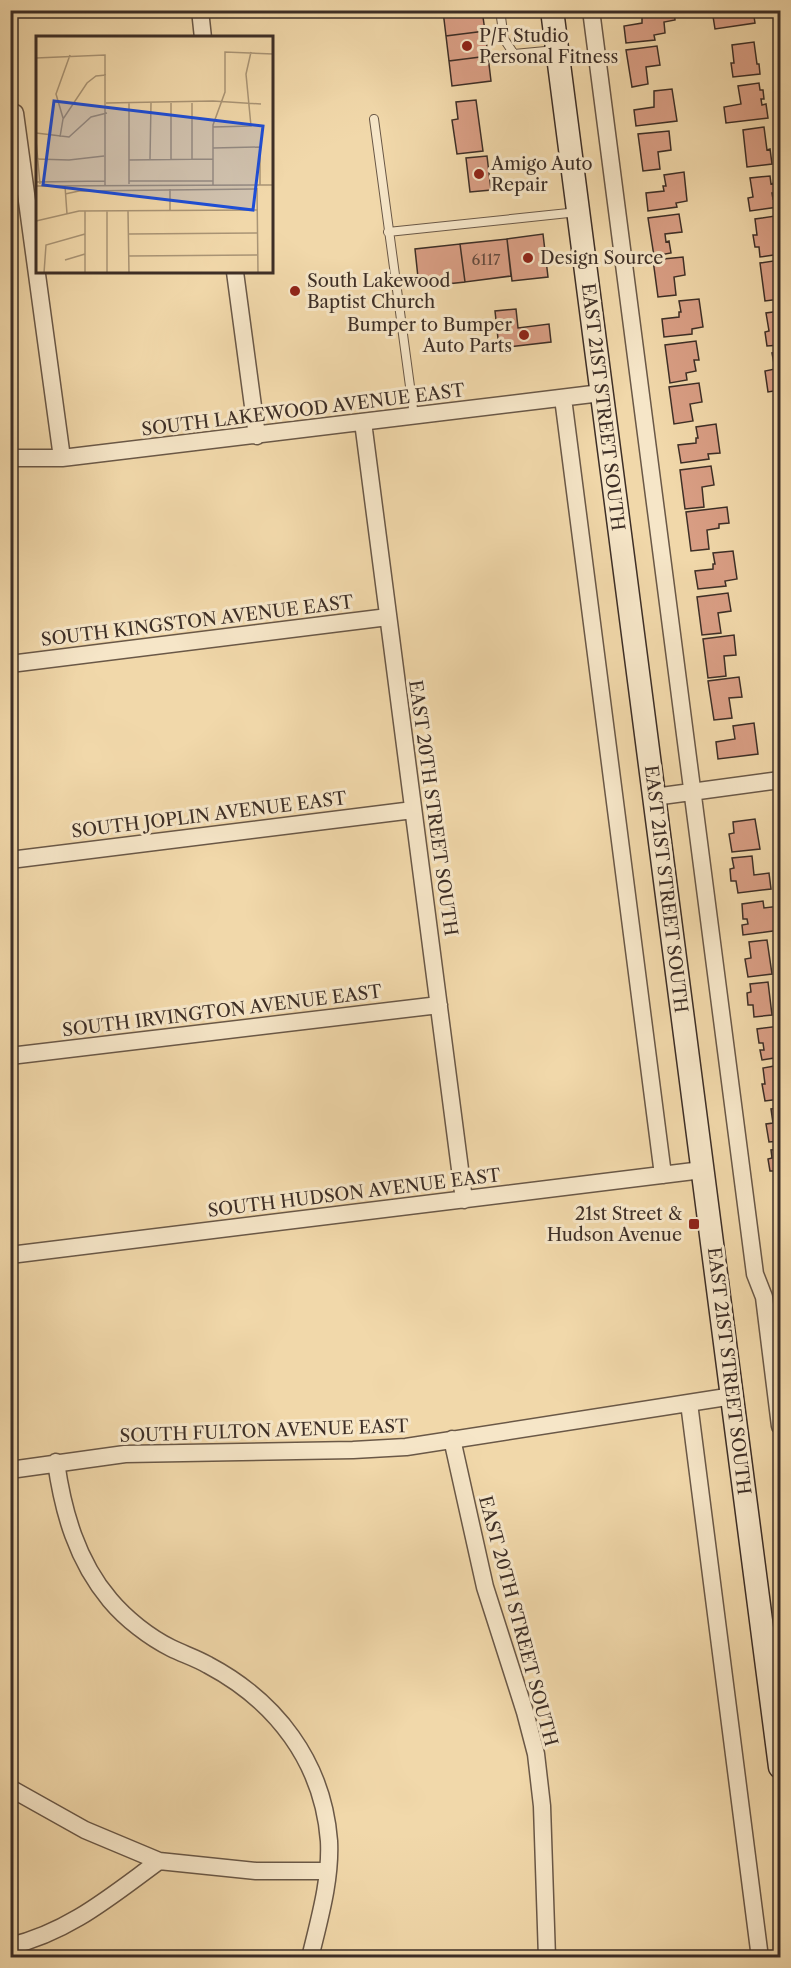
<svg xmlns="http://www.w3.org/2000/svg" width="791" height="1968" font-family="'Libre Caslon Text',serif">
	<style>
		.building { fill: #d99e84; stroke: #3d2e26; stroke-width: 1.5 }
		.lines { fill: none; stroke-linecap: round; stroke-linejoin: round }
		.lane-casing { stroke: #6a5847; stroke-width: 10 }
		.street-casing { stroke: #6a5847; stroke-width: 19 }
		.secondary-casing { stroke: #3d2e26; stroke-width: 25 }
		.lane { stroke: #f6e6c8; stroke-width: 8 }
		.street { stroke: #f6e6c8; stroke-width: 16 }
		.secondary { stroke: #f6e6c8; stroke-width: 22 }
		.poi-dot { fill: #8f2418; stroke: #f6e6c8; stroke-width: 2 }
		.labels { text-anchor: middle; stroke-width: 6; stroke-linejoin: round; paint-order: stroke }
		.number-label { font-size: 15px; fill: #644a3e }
		.poi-label { font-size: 18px; fill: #3d2e26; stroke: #f6e6c8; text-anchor: start }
		.street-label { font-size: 18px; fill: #3d2e26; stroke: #f6e6c8 }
		.inset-road { fill: none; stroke: #a99475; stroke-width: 1.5 }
		.view { fill: #1d4ed8; fill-opacity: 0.15; stroke: #1d4ed8; stroke-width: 3 }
		.inset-edge { fill: none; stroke: #3d2e26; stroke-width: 3 }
	</style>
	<rect width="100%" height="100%" fill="#f1d8aa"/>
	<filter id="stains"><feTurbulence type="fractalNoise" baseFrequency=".00333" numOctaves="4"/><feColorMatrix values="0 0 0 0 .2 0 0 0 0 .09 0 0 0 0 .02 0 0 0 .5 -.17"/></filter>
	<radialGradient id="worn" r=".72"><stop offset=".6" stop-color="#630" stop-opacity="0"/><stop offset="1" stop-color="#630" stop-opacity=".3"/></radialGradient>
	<path class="building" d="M482 10 485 31 446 36 443 11Z
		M642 10H674L675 20 664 22 665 33 654 35 655 40 626 43 624 26 642 23Z
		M712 10H753L755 23 715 29Z
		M485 31 488 56 449 61 446 36Z
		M754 42 757 64H759L760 74 733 77 731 63H734L732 45Z
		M657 46 660 65 646 67 648 84 632 87 626 50Z
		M488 56 491 81 452 86 449 61Z
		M759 83 760 90H763L764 99H761L762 105 766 104 768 118 726 123 724 107 741 104 738 86Z
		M672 89 677 121 636 126 634 110 654 107V91Z
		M476 100 483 151 457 154 452 120 458 119 456 102Z
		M764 127 767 150 770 149 772 164 747 167 743 130Z
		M669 131 671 150 658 152 660 169 643 171 638 134Z
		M487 156 491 190 470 192 466 158Z
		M684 172 687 201 676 203 677 207 648 211 646 193 664 191 663 186H666L664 175Z
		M770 176 771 184 774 183 776 193H772L773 199 776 198 778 207 750 211 748 198 753 197 750 178Z
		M679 214 682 232 665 234 666 242 669 241 671 253 654 256 648 218Z
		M775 216 777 225 780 224V233H778L779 240H780V254L760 257 759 247H755L753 235H757L755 219Z
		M543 234 548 277 512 281 507 239Z
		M507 239 511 276 465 282 460 244Z
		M460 244 465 282 419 287 415 249Z
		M683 257 685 275 674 277 676 295 658 297 653 260Z
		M780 260V299L765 301 760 263Z
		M699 299 703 327 692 329V334L664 337 662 319 679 317V312H681L679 301Z
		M516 309 518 328 549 324 551 342 499 348 495 311Z
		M780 311V345L767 346 765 332 769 331 766 313Z
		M696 341 699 360H694L696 371 686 373 687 380 670 383 665 345Z
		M780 352V390L768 392 765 371 775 369 772 353Z
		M699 383 702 402 690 404 693 421 674 424 669 387Z
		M716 424 720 453 708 454 709 459 681 463 678 445 696 443V438H698L696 427Z
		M711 466 714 485 702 487 704 507 685 509 680 470Z
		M727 507 729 523 719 524V528L707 530 709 549 691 551 686 512Z
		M733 551 737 579 725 581 726 586 698 589 695 571 713 569V564H715L713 553Z
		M728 593 731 611 718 613 721 633 702 635 697 597Z
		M734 635 736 655 724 656 726 676 708 678 703 639Z
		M739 677 742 697 729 698 732 718 714 720 708 681Z
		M754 723 758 754 718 759 716 742 735 739 733 726Z
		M755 819 760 849 732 852 729 834 734 833 733 822Z
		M752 856 754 875 769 873 771 889 738 893 736 881H731L730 869 734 868 732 858Z
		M763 901 764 908 780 906V930L743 935 742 925 748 924 747 919H743L742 904Z
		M767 940 772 974 748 977 745 959 751 958 749 942Z
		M768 982 772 1015 754 1017 753 1005H748L747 993 751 992 750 984Z
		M780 1026V1057L762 1060 760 1050H764L763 1043H759L757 1029Z
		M780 1065V1099L765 1101 762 1084H765L763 1068Z
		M780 1108V1141L769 1142 766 1124 773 1123 771 1109Z
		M780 1149V1183L776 1184 774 1171H770L768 1159 772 1158 771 1150Z"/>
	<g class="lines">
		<g class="lane-casing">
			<path id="lane" d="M500 10 504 39 514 54 556 50
				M374 119 414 416
				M388 232 578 212"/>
		</g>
		<g class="street-casing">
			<path id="street" d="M200 10 203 38
				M591 10 755 1274 764 1297 780 1426
				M10 113H15L62 458
				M235 272 257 436
				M563 398 663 1175
				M363 422 464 1200
				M10 458H62L601 393
				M10 664 388 617
				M654 797 780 780
				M10 860 413 810
				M10 1056 439 1005
				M10 1255 702 1170
				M689 1403 760 1958
				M452 1439 485 1587 525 1712 536 1754 542 1806 547 1958
				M56 1462C63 1512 77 1561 110 1600 126 1619 149 1637 171 1648 183 1654 196 1658 208 1665 276 1701 323 1762 329 1841 331 1880 319 1920 310 1958
				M10 1470 125 1454 353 1450 406 1447 733 1396
				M10 1788 85 1830 159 1861 256 1871H328
				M10 1946C69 1932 111 1896 159 1861"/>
		</g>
		<g class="secondary-casing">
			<path id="secondary" d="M552 10 780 1767"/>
		</g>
		<use href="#lane" class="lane"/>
		<use href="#street" class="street"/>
		<use href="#secondary" class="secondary"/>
	</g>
	<g class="poi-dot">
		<circle cx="467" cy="46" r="6"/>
		<circle cx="479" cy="174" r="6"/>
		<circle cx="528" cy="258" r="6"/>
		<circle cx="295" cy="291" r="6"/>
		<circle cx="524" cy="335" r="6"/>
		<rect x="688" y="1218" width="12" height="12" rx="3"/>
	</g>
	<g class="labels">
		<g class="number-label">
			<text x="486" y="265">6117</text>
		</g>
		<g class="poi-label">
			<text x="479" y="42">P/F Studio<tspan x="479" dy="21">Personal Fitness</tspan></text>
			<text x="491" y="170">Amigo Auto<tspan x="491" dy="21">Repair</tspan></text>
			<text x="540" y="264">Design Source</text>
			<text x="307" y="287">South Lakewood<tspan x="307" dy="21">Baptist Church</tspan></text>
			<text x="512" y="331" text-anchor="end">Bumper to Bumper<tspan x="512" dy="21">Auto Parts</tspan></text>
			<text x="682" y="1220" text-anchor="end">21st Street &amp;<tspan x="682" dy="21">Hudson Avenue</tspan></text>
		</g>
		<g class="street-label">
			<text transform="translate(603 407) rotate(83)" y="6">EAST 21ST STREET SOUTH</text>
			<text transform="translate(303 410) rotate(-7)" y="6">SOUTH LAKEWOOD AVENUE EAST</text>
			<text transform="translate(197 621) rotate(-7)" y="6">SOUTH KINGSTON AVENUE EAST</text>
			<text transform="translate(433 808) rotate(82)" y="6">EAST 20TH STREET SOUTH</text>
			<text transform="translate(209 815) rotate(-7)" y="6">SOUTH JOPLIN AVENUE EAST</text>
			<text transform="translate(666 889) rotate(83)" y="6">EAST 21ST STREET SOUTH</text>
			<text transform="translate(222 1011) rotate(-7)" y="6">SOUTH IRVINGTON AVENUE EAST</text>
			<text transform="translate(354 1193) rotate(-7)" y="6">SOUTH HUDSON AVENUE EAST</text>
			<text transform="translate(729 1371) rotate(83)" y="6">EAST 21ST STREET SOUTH</text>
			<text transform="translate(264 1431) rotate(-2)" y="6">SOUTH FULTON AVENUE EAST</text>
			<text transform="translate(518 1621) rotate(75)" y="6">EAST 20TH STREET SOUTH</text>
		</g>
	</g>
	<g transform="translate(36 36)">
		<rect width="237" height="237" fill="#f1d8aa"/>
		<path class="inset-road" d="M0 22 69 19V149M70 67 177 65 225 68M135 67V123M27 82 20 58 34 19M177 91 215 90 210 38 215 16M0 97 33 101 55 81 71 77M24 101 27 83 51 47 60 40 70 39M0 104 4 148M177 112 224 111V149M0 123 33 124 68 120M114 123 115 67M156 123V67M93 124 177 123M93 145H177M0 146 69 145M93 148V67M177 149V89L189 56V16L237 18M0 150 237 149M29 150 31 178M221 152 222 237M134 153V175M29 158 43 155 221 153M49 175V237M71 175V237M92 175 93 237M0 185 43 175 221 174M93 198 221 197M93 220 221 219M29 224 49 218M8 237 10 209 49 198"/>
		<path class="view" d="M18 65 227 90 217 174 7 149Z"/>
		<rect width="237" height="237" class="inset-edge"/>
	</g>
	<rect width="791" height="1968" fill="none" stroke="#f1d8aa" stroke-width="36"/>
	<rect x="12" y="12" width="767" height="1944" fill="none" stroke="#3d2e26" stroke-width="3"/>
	<rect x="18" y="18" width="755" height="1932" fill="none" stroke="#3d2e26" stroke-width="1.5"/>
	<rect width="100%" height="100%" filter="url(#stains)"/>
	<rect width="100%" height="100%" fill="url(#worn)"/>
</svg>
